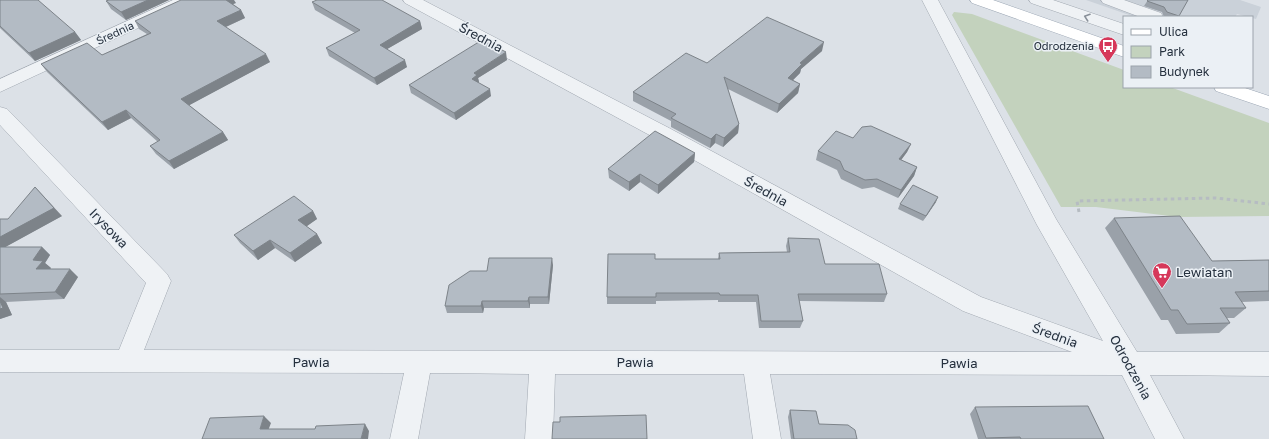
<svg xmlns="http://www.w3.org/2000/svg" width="1269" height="439" font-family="'Golos Text',sans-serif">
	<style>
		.built { fill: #cad1d9 }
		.green { fill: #c3d2bd }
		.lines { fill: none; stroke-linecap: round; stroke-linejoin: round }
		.minor-casing { stroke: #a1a8b1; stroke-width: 1 }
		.major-casing { stroke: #9ba6b4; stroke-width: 1 }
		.path { stroke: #b6bcc2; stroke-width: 3; stroke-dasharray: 3.5 3.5; stroke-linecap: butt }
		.minor { fill: #eff2f5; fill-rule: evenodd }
		.major { fill: #fff; fill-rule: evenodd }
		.wall { fill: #9aa1a9 }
		.shaded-wall { fill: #7d8389 }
		.building { fill: #b3bbc4; stroke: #7d8389 }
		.oneway { stroke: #8a919a }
		.labels { text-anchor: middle; stroke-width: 3; stroke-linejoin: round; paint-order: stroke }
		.far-street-label { font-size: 11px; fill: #25303e; stroke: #ebf0f5 }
		.far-poi-label { font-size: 11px; fill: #25303e; stroke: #ebf0f5; text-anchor: end }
		.street-label { font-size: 13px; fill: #25303e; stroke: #ebf0f5 }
		.poi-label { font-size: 13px; fill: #25303e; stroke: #ebf0f5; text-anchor: start }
	</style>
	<rect width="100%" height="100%" fill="#dce1e7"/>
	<path class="built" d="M1086 0H1240L1261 7 1256 19 1237 14 1235 17H1135Z"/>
	<path class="green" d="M954 12 972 14 1124 70V87H1170L1269 123V216L1178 217 1096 207H1061L952 15Z"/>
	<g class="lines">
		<g class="minor-casing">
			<path id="minor" d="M173 0H194L192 3 0 92V79Z
				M403 0H423L669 128 981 297 1103 341 1037 225 922 0H938L1056 219 1137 352H1269V376L1150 375 1184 439H1155L1122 375 770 374 781 439H753L744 374H555L553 439H525L529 374 430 373 418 439H390L404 373 0 372V350H119L146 283 0 125V107L7 109 167 274 171 281 144 350 1072 352 963 311 655 138 405 3Z
				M1029 0H1053L1124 24V35L1031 3Z
				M1101 0H1124L1161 13 1163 17H1140L1103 3Z"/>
		</g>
		<g class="major-casing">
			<path id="major" d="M970 0H993L1124 46V57L972 3Z
				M1214 87H1242L1269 96V109L1216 91Z"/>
		</g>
		<path class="path" d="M1079 212 1077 201 1216 198 1269 204"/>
		<use href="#minor" class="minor"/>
		<use href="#major" class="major"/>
	</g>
	<path class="wall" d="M0 0 75 32 81 40 35 61 0 28Z
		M169 0 126 20 111 9 106 1Z
		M1148 0H1188L1178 17H1164L1162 12 1144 6Z
		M312 2 420 21 422 29 387 49 407 67 377 85 329 56 326 48 355 33 315 10Z
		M236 3 233 4 241 10 245 18 226 27 270 62 189 105 223 132 228 140 174 169 156 154 150 146 158 142 131 118 108 130 47 72 41 64 102 55 147 34 139 29 135 21Z
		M822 51 801 69 800 73 793 80 800 84 798 93 777 113 728 89 739 124 738 133 723 147 715 143 710 148 671 127V121L633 101V92L707 63Z
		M507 60 478 78 479 82 478 83 491 96 456 120 411 93 409 85Z
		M853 138 911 144 907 152 901 160 917 167 914 176 898 198 874 187 862 189 841 179 837 170 816 160 818 151Z
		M695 153 694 162 658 194 640 182 629 191 609 178 608 169Z
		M936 202 923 221 898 209 900 204Z
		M313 211 317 219 306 226 317 234 322 243 295 262 275 248 258 260 240 243 234 235Z
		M62 216 5 247H42L50 255 45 263 51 268 50 269 78 277 64 299 6 302 12 315 0 319V219H8Z
		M1114 218 1212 261 1269 260V301L1241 302 1246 308 1234 318H1227L1230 323 1219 333 1176 334 1168 320H1161L1105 228Z
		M788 238 825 264 887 294 884 302 799 301 803 321 800 328H759L756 302H718V300L656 301V304H607V297L655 259H718L719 253 787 252 786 246Z
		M553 265 549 304H530V308H484L483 313H447L445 306 487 271Z
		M975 407 1104 439H978L970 414Z
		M790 410 819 424 857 439H791L788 417Z"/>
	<path class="shaded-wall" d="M148 0H169L126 20 121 12Z
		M225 0H234L236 3 228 6Z
		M241 10 245 18 221 29 217 21Z
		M420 21 422 29 382 52 380 45Z
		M75 32 81 40 35 61 29 53Z
		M824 42 822 51 801 69 800 73 786 87 788 78 800 63Z
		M506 52 507 60 478 78 479 82 473 86 472 79 474 73Z
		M266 54 270 62 186 107 181 99Z
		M405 60 407 67 377 85 374 78Z
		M800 84 798 93 777 113 779 104Z
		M490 89 491 96 456 120 454 113Z
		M126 110 131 118 108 130 102 122Z
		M739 124 738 133 723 147 724 138Z
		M223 132 228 140 174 169 169 161Z
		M716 134 715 143 710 148 711 139Z
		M911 144 907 152 896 167 899 159Z
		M695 153 694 162 658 194V185Z
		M917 167 914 176 898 198 901 190Z
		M640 174V182L629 191V182Z
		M35 187 62 216 0 250V237Z
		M938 197 936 202 923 221 926 216Z
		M313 211 317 219 303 229 298 220Z
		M317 234 322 243 295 262 290 253Z
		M270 240 275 248 258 260 253 251Z
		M42 247 50 255 45 263 51 268 44 277 36 269 33 260Z
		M552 258 553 265 549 304 548 297Z
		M70 269 78 277 64 299 55 292Z
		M0 297 6 302 12 315 0 319Z
		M529 297 530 304V308L528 301Z
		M482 301 484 308 483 313 481 306Z
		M264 416 271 423 266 436 260 429Z
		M365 424 369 431 368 439H361Z"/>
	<path class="building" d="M0 0H38L75 32 29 53 0 26Z
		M109 0H148L121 12 106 1Z
		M181 0H226L241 10 217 21 266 54 181 99 223 132 169 161 150 146 160 140 126 110 102 122 41 64 87 43 102 55 151 33 135 21Z
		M317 0H382L420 21 380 45 405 60 374 78 326 48 360 30 312 2Z
		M1148 0H1188L1179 16 1167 12 1164 7 1147 1Z
		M767 17 824 42 800 63 802 64 788 78 800 84 779 104 724 77 739 124 724 138 716 134 711 139 671 118 676 114 633 92 686 53 707 63Z
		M482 40 506 52 474 73 477 75 472 79 490 89 454 113 409 85Z
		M871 126 911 144 899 159 917 167 901 190 877 179 865 180 844 170 840 161 818 151 836 131 853 138 862 127Z
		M655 131 695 153 658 185 640 174 629 182 608 169Z
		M913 185 938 197 926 216 900 204Z
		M35 187 54 208 0 237V219H8Z
		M294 196 313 211 298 220 317 234 290 253 270 240 253 251 234 235Z
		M1180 216 1212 261 1269 260V291L1235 292 1246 308H1220L1230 323 1187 324 1178 310H1171L1114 218Z
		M788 238 819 239 825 264H879L887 294H798L803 321H761L758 295H720L719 293H656V297H607L608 254H655V259H720L719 253 790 252Z
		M0 247H42L33 260 43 261 36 269H70L55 292 0 294Z
		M489 258H552L548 297H529L528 301H482L481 306H445L449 285 470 271H487Z
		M0 301 3 308 0 309Z
		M1088 406 1104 439H1021L1020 437 986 438 975 407Z
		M790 410 816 411 819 424 848 425 855 430 857 439H794Z
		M646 415 647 439H552L553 422H560V417Z
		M264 416 260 429H315L316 426 365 424 361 439H202L210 418Z"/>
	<defs><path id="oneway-chevron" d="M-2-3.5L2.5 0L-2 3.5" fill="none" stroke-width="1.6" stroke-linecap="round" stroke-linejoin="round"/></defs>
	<use class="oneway" href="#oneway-chevron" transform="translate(1087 17) rotate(-161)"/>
	<defs>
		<g id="bus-pin" transform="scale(1)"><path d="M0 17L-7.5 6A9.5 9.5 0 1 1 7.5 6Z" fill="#d6385a" stroke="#ebf0f5"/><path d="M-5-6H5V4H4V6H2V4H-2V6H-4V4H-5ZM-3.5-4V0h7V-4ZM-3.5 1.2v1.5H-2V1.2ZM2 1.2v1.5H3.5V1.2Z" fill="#fff"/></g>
		<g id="supermarket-pin" transform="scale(1)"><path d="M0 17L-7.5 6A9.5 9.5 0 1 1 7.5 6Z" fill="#d6385a" stroke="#ebf0f5"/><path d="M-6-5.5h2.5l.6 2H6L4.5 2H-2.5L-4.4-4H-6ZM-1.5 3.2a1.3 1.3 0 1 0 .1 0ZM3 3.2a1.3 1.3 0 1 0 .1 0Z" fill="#fff"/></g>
	</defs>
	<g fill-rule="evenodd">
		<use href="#bus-pin" x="1108" y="46"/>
		<use href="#supermarket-pin" x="1162" y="272"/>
	</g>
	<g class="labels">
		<g class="far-street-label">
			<text transform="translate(115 33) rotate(-25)" y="4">Średnia</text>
		</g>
		<g class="far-poi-label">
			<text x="1094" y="50">Odrodzenia</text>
		</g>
		<g class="street-label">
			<text transform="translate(481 37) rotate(28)" y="5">Średnia</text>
			<text transform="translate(766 191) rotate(29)" y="5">Średnia</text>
			<text transform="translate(109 228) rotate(46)" y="5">Irysowa</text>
			<text transform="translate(1055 335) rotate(20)" y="5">Średnia</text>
			<text x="311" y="367">Pawia</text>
			<text x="635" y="367">Pawia</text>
			<text x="959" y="368">Pawia</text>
			<text transform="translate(1131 367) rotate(61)" y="5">Odrodzenia</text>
		</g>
		<g class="poi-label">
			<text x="1176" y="277">Lewiatan</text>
		</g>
	</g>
	<rect x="1123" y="16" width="130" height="72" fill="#ebf0f5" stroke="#9ca3ac"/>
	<rect x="1131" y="29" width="20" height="6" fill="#ffffff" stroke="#9ca3ac"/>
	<text x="1159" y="36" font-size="12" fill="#25303e">Ulica</text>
	<rect x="1131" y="46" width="20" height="12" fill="#c3d2bd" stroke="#9ca3ac"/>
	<text x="1159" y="56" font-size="12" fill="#25303e">Park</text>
	<rect x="1131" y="66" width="20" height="12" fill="#b3bbc4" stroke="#9ca3ac"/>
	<text x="1159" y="76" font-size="12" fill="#25303e">Budynek</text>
</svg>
